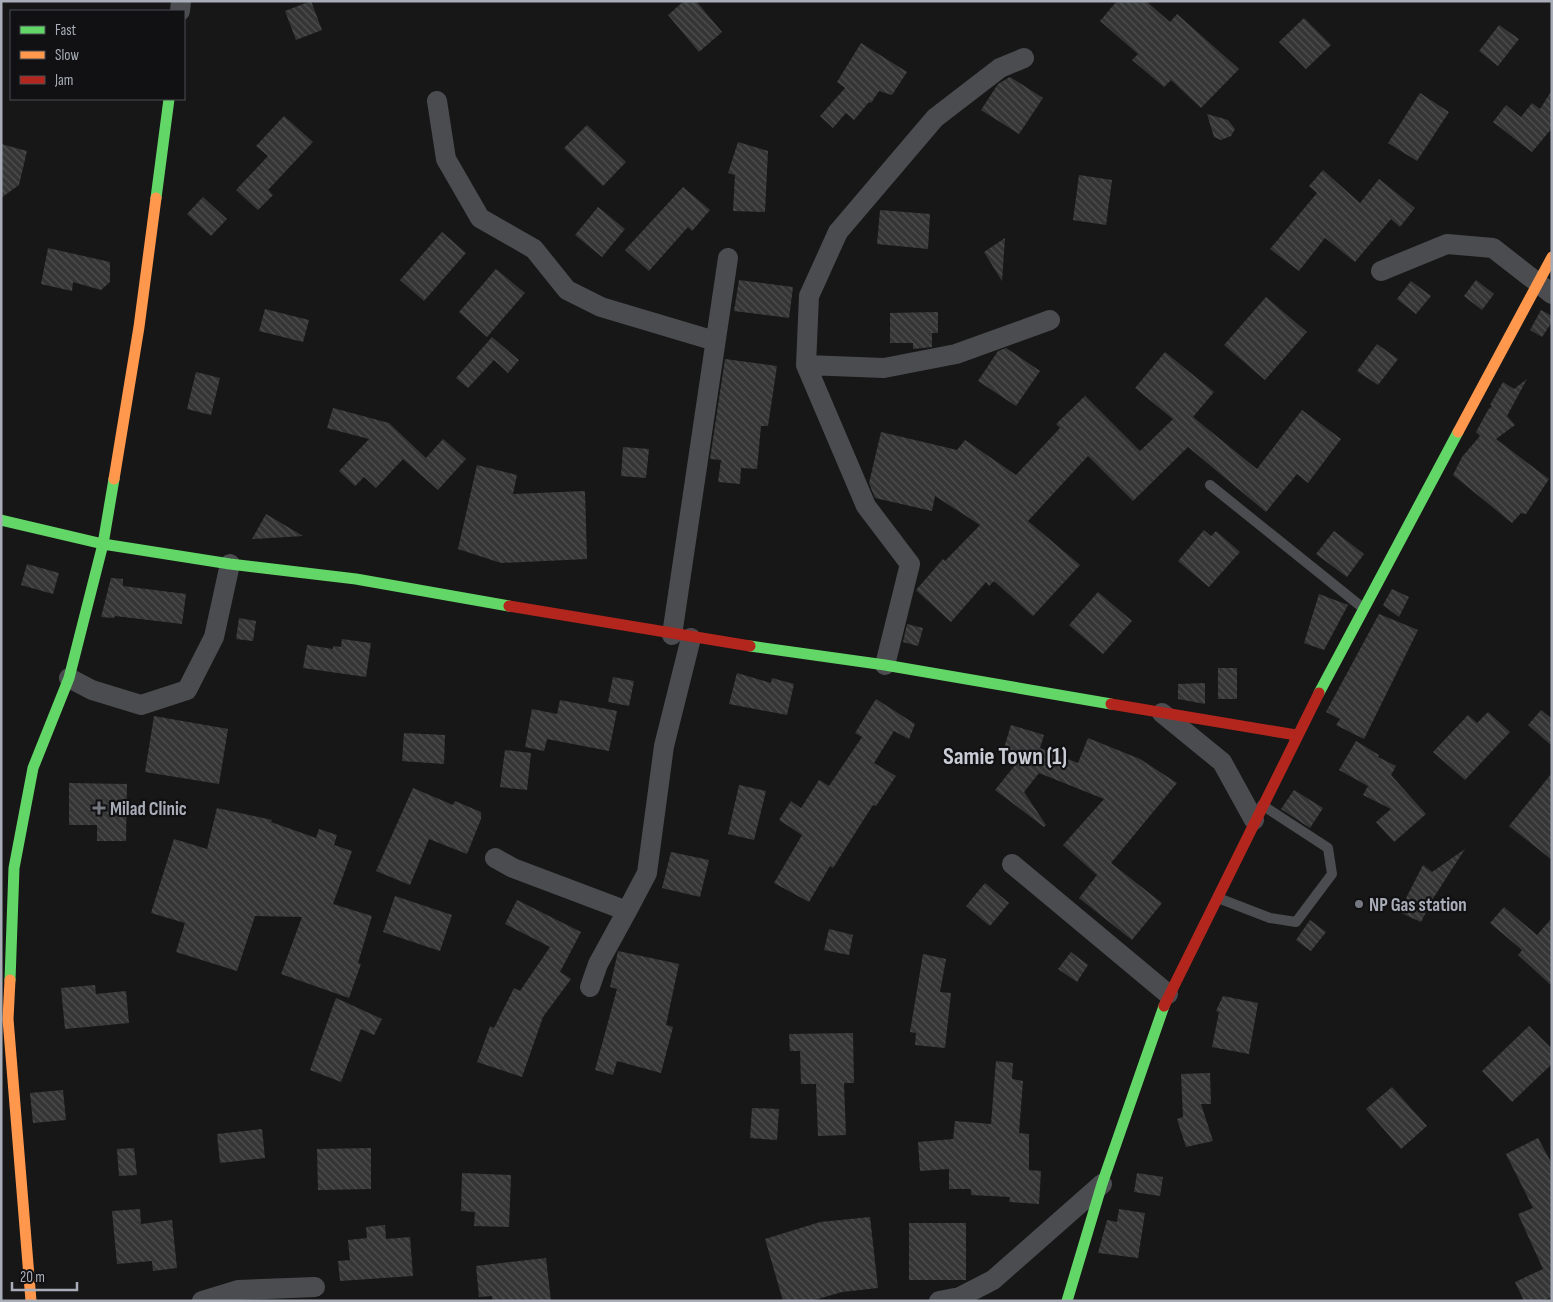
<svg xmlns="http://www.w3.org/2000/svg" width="1553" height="1302" font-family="'Sofia Sans Condensed',sans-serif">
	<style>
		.building { fill: url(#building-back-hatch) }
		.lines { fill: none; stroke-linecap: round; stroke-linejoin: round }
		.lane { stroke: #4b4c50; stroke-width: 10 }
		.street { stroke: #4b4c50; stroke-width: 20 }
		.fast { stroke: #63d668; stroke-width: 11 }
		.slow { stroke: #ff974d; stroke-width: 11 }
		.jam { stroke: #b3261e; stroke-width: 11 }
		.poi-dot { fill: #757880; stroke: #111113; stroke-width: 2 }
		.labels { text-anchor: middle; stroke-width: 4.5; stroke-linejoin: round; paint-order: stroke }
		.poi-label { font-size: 19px; font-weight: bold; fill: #a8adb8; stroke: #111113; text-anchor: start }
		.district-label { font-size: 24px; font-weight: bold; fill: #c9ccd4; stroke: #111113 }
	</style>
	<defs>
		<pattern id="building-back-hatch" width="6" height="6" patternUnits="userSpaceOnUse" patternTransform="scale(1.25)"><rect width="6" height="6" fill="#353536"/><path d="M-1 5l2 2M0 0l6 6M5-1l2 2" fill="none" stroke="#4f5051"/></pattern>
	</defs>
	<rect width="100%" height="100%" fill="#171717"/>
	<path class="building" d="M311 1 322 30 296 40 285 11Z
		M684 1H696L722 32 699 52 668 15Z
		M1117 1H1146L1170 22 1177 14 1239 69 1201 108 1171 80 1164 87 1132 60 1138 54 1100 21Z
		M1304 18 1331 45 1306 69 1279 42Z
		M1499 25 1519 39 1498 66 1479 51Z
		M861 43 907 72 892 95 879 91 871 103 869 102 854 120 846 113 833 128 820 116 845 88 837 82Z
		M1010 77 1043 98 1019 134 981 110 998 84Z
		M1552 90V128L1532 152 1493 122 1506 105 1521 117 1532 103 1540 109Z
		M1420 93 1449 112 1417 161 1388 143Z
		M1207 114 1228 120 1235 129 1231 136 1221 140 1214 137Z
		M284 116 313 142 268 190 273 195 258 210 236 190 268 156 256 146Z
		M587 125 626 162 603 186 564 148Z
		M738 142 768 151 765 212 733 211 735 175 728 173Z
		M1 144 27 151 19 185 1 198Z
		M1323 170 1360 203 1379 179 1415 208 1400 227 1391 219 1355 262 1325 238 1299 271 1270 249 1317 193 1309 186Z
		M1079 175 1112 180 1106 225 1073 220Z
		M683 187 710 210 692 231 688 227 649 271 625 250Z
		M203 197 227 219 211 236 187 214Z
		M598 207 625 229 602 257 575 235Z
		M880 210 930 214 928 249 877 244Z
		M442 232 466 253 424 301 400 280Z
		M1005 238 1002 281 984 252Z
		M48 248 110 262V282L101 290 73 282 72 291 41 284Z
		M496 269 525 293 487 337 459 312Z
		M739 280 793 287 789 318 734 311Z
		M1476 280 1494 294 1482 310 1464 296Z
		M1411 281 1431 296 1416 314 1397 299Z
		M1266 297 1307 332 1265 380 1224 345Z
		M265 309 309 320 303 342 259 331Z
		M1541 310 1552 316V322L1542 337 1530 330Z
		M938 312V333H932V347L913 349V343H890V313Z
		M492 337 519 360 508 373 494 360 468 388 456 378Z
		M1377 344 1398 359 1378 385 1357 371Z
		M1006 348 1040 371 1016 406 978 381 998 351Z
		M1165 352 1214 392 1193 417 1257 469 1302 410 1341 439 1308 483 1297 474 1266 512 1188 447 1133 501 1088 456 1028 521 1080 565 1033 616 994 581 989 586 986 582 951 622 916 590 943 559 945 561 980 525 935 496 932 511 875 498 869 483 881 432 957 450 965 440 1016 475 1060 428 1056 424 1085 396 1140 451 1173 419 1135 388Z
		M725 359 777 366 768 426H761L757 469 741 468 740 484 718 482 721 460 710 459Z
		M196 372 220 378 211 415 187 409Z
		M1527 379 1507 416 1515 425 1496 439 1549 479 1526 514 1521 513 1512 523 1453 475 1462 457 1480 436 1476 432 1488 410 1492 406 1490 405 1503 382 1514 389Z
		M333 408 389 423 426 458 443 439 466 459 438 490 403 459 376 488 364 477 355 486 339 471 369 439 327 428Z
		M623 447 649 449 646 478 621 476Z
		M477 465 517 475 513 494 585 491 587 559 501 563 458 549Z
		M266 514 303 536 252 539Z
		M1204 530 1211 536 1216 531 1240 552 1209 587 1178 561Z
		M1334 531 1364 554 1347 577 1316 554Z
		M27 564 59 573 53 594 21 585Z
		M111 578 123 579V586L186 594 182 624 115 616 114 618 101 617Z
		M1392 589 1409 597 1399 617 1383 605Z
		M1098 592 1132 621 1103 654 1069 625Z
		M1319 594 1348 605 1324 650 1304 643Z
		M1379 614 1418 630 1364 739 1336 725 1340 719 1326 712Z
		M239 618 256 621 253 641 236 639Z
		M907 624 923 628 918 646 903 642Z
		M342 639 371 643 366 677 303 668 307 645 333 649V646L341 647Z
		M1218 668H1237V699H1218Z
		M737 673 771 683 772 678 794 684 787 715 729 704Z
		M613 677 634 681 629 706 608 702Z
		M1205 683V704L1178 699V684Z
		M876 699 915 724 909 739 894 731 874 763 896 776 876 806 873 805 833 868 830 866 809 902 774 883 802 835 779 820 791 801 801 808 819 780 829 786 862 737 855 733Z
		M560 700 617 711 609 751 547 739 544 751 525 747 532 709 557 714Z
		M1541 710 1552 719V746L1528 725Z
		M1488 712 1510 732 1465 780 1433 752 1468 715 1477 723Z
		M154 716 228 729 219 784 145 772Z
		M1011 725 1044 735 1040 748 1078 763 1088 738 1140 759 1177 783 1111 863 1162 903 1132 940 1079 898 1097 875 1063 845 1104 799 1039 773 1024 792 1046 825 1044 827 995 790 1024 754 1004 748Z
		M404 733 445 735 444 764 402 761Z
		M1356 741 1379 755 1378 757 1396 766 1391 775 1426 814 1394 842 1376 822 1391 809 1363 795 1368 786 1339 770Z
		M505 750 531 753 527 790 500 787Z
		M1552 773V860L1509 826Z
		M69 783 127 784 126 841H97V825H69Z
		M739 785 766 791 754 840 728 834Z
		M413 788 453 805 455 801 481 812V819L467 854 429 839 410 885 376 871Z
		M1294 790 1323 808 1310 828 1281 809Z
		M217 808 272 820 271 822 316 838 319 829 337 835 334 845 352 851 333 904 372 916 358 963 361 964 349 998 281 974 302 917 255 916 237 971 176 952 185 923 151 913 174 839 207 849Z
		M1465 849 1432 900 1421 922 1399 912 1423 865 1432 872Z
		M671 852 709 860 700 897 662 888Z
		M985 883 1009 903 990 926 966 906Z
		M395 896 452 915 440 951 383 932Z
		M517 900 581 932 560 972 571 979 543 1017 522 1077 477 1062 490 1026 494 1028 514 988 520 991 550 947 505 924Z
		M1504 907 1537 935 1552 918V986L1518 955 1522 950 1490 923Z
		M1310 920 1326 932 1311 951 1296 940Z
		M829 929 853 935 849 955 824 950Z
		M618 951 679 964 666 1025 673 1027 661 1073 617 1061 613 1075 595 1070 617 989 610 987Z
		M1071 952 1088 965 1077 982 1058 969Z
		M923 954 946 959 940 992 951 993 945 1048 915 1045 916 1033 910 1032Z
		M95 985 96 994 126 991 129 1023 65 1029 61 988Z
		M1223 996 1258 1003 1249 1054 1212 1047 1219 1012 1216 1011Z
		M336 998 382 1019 374 1035 361 1029 341 1082 310 1070Z
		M1529 1026 1552 1049V1064L1512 1102 1482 1071Z
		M853 1033 854 1083H844L846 1135 818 1136 816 1084H801L800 1051H790L789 1034Z
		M996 1061 1013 1063 1012 1079 1023 1081 1019 1133 1029 1134V1170L1041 1171 1039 1204 1009 1202 1010 1197 971 1195V1189H949V1169L920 1171 918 1142 953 1139 955 1121 991 1124Z
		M1210 1073 1211 1104H1201L1213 1141 1186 1147 1177 1119 1183 1117 1181 1074Z
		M1392 1087 1427 1126 1401 1149 1366 1109Z
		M63 1090 66 1120 33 1123 30 1093Z
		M752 1108 779 1109 777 1140 750 1138Z
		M262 1129 265 1158 220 1163 217 1134Z
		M1538 1138 1552 1164V1297L1543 1301H1524L1515 1282 1543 1269 1518 1214 1533 1208 1506 1154Z
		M134 1148 137 1175 119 1176 117 1149Z
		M371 1148V1189L318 1190 317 1149Z
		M462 1173 511 1175 509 1227 474 1226 475 1212 461 1211Z
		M1137 1173 1163 1177 1160 1196 1134 1192Z
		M140 1209 141 1224 172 1220 177 1268 153 1271 152 1261 117 1264 112 1211Z
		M1119 1209 1145 1213 1138 1258 1098 1253 1107 1220 1117 1222Z
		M870 1217 878 1288 842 1292 811 1301H783L765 1239 820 1222Z
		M909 1223H966V1280H909Z
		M385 1225 386 1239 410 1237 413 1276 340 1281 338 1261 350 1260 348 1240 367 1238 366 1227Z
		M546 1258 551 1301H492V1296L479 1297 476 1266Z"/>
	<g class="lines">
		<path class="lane" d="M1210 485 1363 608
			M1218 898 1270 918 1296 922 1332 874 1328 848 1262 805"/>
		<path class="street" d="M180 11 181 1
			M437 101 446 159 480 218 534 249 567 290 601 307 715 341
			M1381 271 1447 244 1493 248 1552 294
			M806 365 884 368 956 354 1050 320
			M672 635 728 258
			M885 665 910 564 866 506 806 365 809 296 838 232 935 118 1000 68 1024 58
			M69 678 92 690 141 705 187 690 214 637 230 564
			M1162 713 1222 762 1254 820
			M495 858 513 868 627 911 647 873 664 746 691 638
			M1012 864 1168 994
			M590 987 598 964 627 911
			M202 1301 238 1290 315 1287
			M939 1301 960 1297 993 1280 1102 1184"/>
		<path class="fast" d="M156 198 169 99
			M1 520 103 544 230 564 356 579 509 606
			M750 646 885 665 1111 704
			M1319 693 1458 432
			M10 980 14 868 33 768 69 678 103 544 114 479
			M1067 1301 1102 1184 1164 1006"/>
		<path class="slow" d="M1458 432 1552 257
			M114 479 139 327 156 198
			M10 980 8 1019 31 1301"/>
		<path class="jam" d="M509 606 750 646
			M1111 704 1296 735
			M1164 1006 1319 693"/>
	</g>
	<g class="poi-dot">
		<path d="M96.5 800.5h5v5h5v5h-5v5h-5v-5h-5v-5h5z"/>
		<circle cx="1359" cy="904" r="5"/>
	</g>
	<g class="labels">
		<g class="poi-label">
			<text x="110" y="815">Milad Clinic</text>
			<text x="1369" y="911">NP Gas station</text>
		</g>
		<g class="district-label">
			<text x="1005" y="764">Samie Town (1)</text>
		</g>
	</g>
	<rect width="1553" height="1302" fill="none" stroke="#a8adb8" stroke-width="5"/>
	<rect x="10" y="10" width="175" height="90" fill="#111113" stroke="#4d4f55"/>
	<rect x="20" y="26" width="25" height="8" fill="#63d668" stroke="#4d4f55"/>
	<text x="55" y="35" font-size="15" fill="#a8adb8">Fast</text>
	<rect x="20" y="51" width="25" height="8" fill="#ff974d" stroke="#4d4f55"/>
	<text x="55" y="60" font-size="15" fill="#a8adb8">Slow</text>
	<rect x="20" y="76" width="25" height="8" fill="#b3261e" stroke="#4d4f55"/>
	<text x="55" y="85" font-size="15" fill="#a8adb8">Jam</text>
	<path d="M12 1282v8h65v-8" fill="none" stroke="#a8adb8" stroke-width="2.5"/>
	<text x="20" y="1282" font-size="15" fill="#a8adb8" stroke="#111113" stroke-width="4" paint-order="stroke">20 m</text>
</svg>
